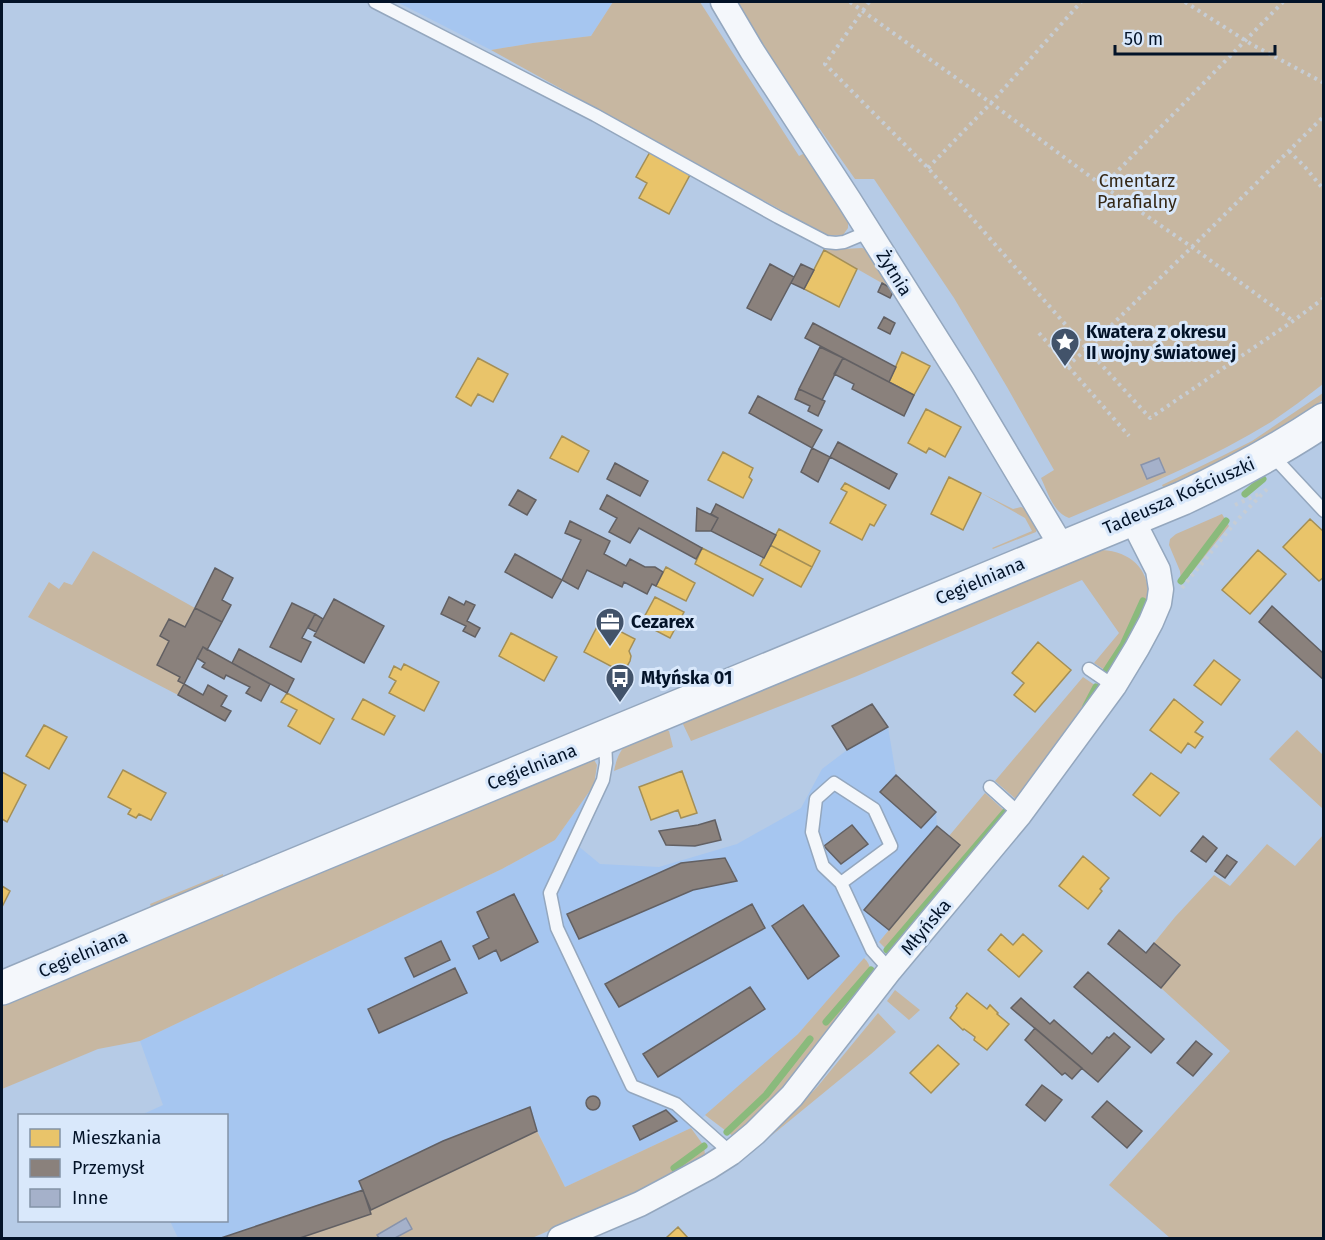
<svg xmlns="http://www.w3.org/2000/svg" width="1325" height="1240" font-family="'Fira Sans',sans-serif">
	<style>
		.built { fill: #a6c6f0 }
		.green { fill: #c7b7a1 }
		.homes { fill: #e9c46a; stroke: #a48f56; stroke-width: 1.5 }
		.industry { fill: #8a817c; stroke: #626063; stroke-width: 1.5 }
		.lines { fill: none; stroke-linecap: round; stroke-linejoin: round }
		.stream { stroke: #8aba7c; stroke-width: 7 }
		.building { fill: #a5b1ca; stroke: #8893ab; stroke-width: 1.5 }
		.lane-casing { stroke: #94a7be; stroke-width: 15 }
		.street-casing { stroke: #94a7be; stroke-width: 27 }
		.secondary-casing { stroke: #94a7be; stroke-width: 36 }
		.path { stroke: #c6cdd5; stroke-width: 4; stroke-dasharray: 3 4.5; stroke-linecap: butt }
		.lane { stroke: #f4f7fb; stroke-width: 12 }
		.street { stroke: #f4f7fb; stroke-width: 24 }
		.secondary { stroke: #f4f7fb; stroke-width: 33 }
		.labels { text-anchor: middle; stroke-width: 6; stroke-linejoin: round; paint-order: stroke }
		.park-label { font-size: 18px; fill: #352816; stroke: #d9e8fb }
		.street-label { font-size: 18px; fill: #031328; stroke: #d9e8fb }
		.poi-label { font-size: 18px; font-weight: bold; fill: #031328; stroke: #d9e8fb; text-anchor: start }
	</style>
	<rect width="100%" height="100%" fill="#b6cbe6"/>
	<path class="built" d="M397 2H613L591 36 533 43 491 50Z
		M872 704 888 727 896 775 936 812 937 826 889 930 798 1034 691 1128 565 1187 538 1132 371 1214 300 1238H178L170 1221 226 1220V1116L141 1115 163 1105 140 1041 502 869 555 840 594 785 600 799 577 845 600 864 659 867 737 844 801 808 822 769 847 750 832 726Z"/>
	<path class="green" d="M613 2H700L799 156 807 152 848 217V228L843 235 828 236 491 50 533 43 591 36Z
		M732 2H1323V384C1306 397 1289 410 1271 422 1208 461 1137 489 1069 518 1053 512 1048 493 1041 478L1054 470 1007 387 954 298 874 179H855L819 128 812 133Z
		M862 248 869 250 940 359V363L933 360 934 358 936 359 894 290 824 250Z
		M1323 393V400L1287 425 1205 471 1164 489 1162 485 1222 456 1252 441Z
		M981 493 1013 509 1021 507 1029 510 1037 529 1036 532 993 549 992 548 1032 531 1025 518Z
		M1222 514 1229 526 1184 582 1181 581 1180 571 1169 545 1170 539 1176 534Z
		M1102 550C1135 552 1153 574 1147 606L1111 674 1094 663 1119 633 1082 580 857 676 691 741 681 720 1093 552Z
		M93 551 195 608 185 627 169 641 157 665 180 677 184 684 178 695 28 617 49 582 59 589 64 582 72 585Z
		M1083 677 1099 688 1018 801 995 781Z
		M665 729 669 731 673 747 614 771C616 761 619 751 627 744Z
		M1297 730 1323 755V809L1269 759Z
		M593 758 597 765 594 785 555 840 502 869 140 1041 98 1049 2 1089V1002Z
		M985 793 1007 813 893 948 887 950 879 942 959 845 949 836Z
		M1323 835V1238H1170L1109 1185 1230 1051 1161 988 1180 965 1154 943 1175 917 1214 875 1230 886 1267 844 1295 866Z
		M223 874V878L153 908 151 907 150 904Z
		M864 958C873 966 870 975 866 985L791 1080 734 1137 705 1115 798 1034Z
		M895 990 920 1010 909 1020 887 1001Z
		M878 1013 896 1032 871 1054 771 1136 818 1086Z
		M691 1128 704 1146 705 1155 701 1160 627 1197 532 1238H300L371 1214V1210L537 1131 565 1187Z"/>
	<path class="homes" d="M650 152 691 173 669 214 639 198 647 183 636 177Z
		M824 250 857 269 839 307 804 289Z
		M902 352 930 366 914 395 889 382Z
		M478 358 508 374 493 402 478 394 471 406 456 397Z
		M926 409 961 427 945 457 929 448 926 453 908 443Z
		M562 436 589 451 578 472 550 458Z
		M723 452 753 468 749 477 752 480 743 498 708 480Z
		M949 477 981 493 963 530 931 514Z
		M845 483 886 505 874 526 870 524 862 540 830 523 847 492 841 489Z
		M1310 519 1324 532V577L1319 581 1283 547Z
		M779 529 820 551 812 567 770 545Z
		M770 545 812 567 801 587 760 565Z
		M702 548 763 579 753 596 695 564Z
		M1258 550 1286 574 1250 614 1222 590Z
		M666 567 695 583 686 601 656 586Z
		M655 597 684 612 670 638 641 623Z
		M600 621 635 639 629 651 631 656 630 661 626 668 618 670 584 652Z
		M511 633 557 657 544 681 499 656Z
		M1038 642 1071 670 1035 712 1014 695 1024 683 1012 673Z
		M1214 660 1240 680 1221 705 1194 685Z
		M404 664 439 682 424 711 389 693 396 681 389 677 394 666 401 670Z
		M287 693 334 719 320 744 288 726 297 710 281 702Z
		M363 699 395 716 384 735 352 719Z
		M1174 699 1203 722 1195 732 1203 737 1195 748 1188 743 1181 753 1150 730Z
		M44 725 67 737 49 769 26 756Z
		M123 770 166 793 151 820 139 814 136 818 128 814 131 809 108 797Z
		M682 771 697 813 681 818 678 810 651 820 639 787Z
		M2 772 26 785 7 822 2 819Z
		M1151 773 1179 793 1160 816 1133 795Z
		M1083 856 1109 878 1100 889 1102 891 1088 909 1059 886Z
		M2 886 10 891 2 907Z
		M1001 934 1013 945 1023 934 1042 951 1019 977 988 950Z
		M967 993 987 1009 990 1005 998 1013 997 1014 1009 1024 987 1050 974 1040 975 1037 964 1029 963 1030 950 1018 957 1008 956 1006Z
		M938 1045 959 1064 931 1093 910 1073Z
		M678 1227 688 1238H666Z"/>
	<path class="industry" d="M770 264 794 277 771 320 747 308Z
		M801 264 814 270 804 289 791 283Z
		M882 283 894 290 890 298 878 292Z
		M884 317 895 323 890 334 878 328Z
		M813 323 896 367 889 382 805 338Z
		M820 347 843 358 822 400 799 389Z
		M843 358 914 395 904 416 852 389 854 384 834 374Z
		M799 389 825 401 818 416 808 411 810 406 795 399Z
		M758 396 822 430 812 448 749 413Z
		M838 442 897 474 889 489 830 457Z
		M812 448 830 457 818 482 801 472Z
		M615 463 648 481 640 496 607 479Z
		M518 490 536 500 527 515 509 505Z
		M607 495 702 548 696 559 639 528 630 543 609 532 617 518 600 509Z
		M716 504 776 535 764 558 711 531 718 518 711 514Z
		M697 508 718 518 711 531H696Z
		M570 521 610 541 604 554 626 566 630 559 645 567H655L663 572 656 586 652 584 647 594 624 582 622 587 587 570 578 589 562 580 581 540 565 533Z
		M515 554 562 580 552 598 505 572Z
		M215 568 233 578 222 600 231 605 222 622 195 608Z
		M449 597 464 605 466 601 475 605 467 621 480 628 475 637 463 631 466 626 441 614Z
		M334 599 384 626 364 663 314 636Z
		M292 603 315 614 302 638 311 642 301 662 270 647Z
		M1272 606 1324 654V680L1259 622Z
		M195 608 222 622 207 650 203 647 184 684 178 681 180 677 157 665 169 641 160 636 169 619 185 627Z
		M315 614 323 619 316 632 308 628Z
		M203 647 270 684 261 701 246 693 250 687 226 675 224 679 202 667 205 663 197 658Z
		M239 649 294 679 287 693 232 663Z
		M184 684 203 695 208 685 227 696 221 706 231 711 225 721 178 695Z
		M872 704 888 727 847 750 832 726Z
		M896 775 936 812 921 828 880 792Z
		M715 820 721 840 695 846 666 845 659 831 698 825Z
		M852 825 868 844 841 864 824 846Z
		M937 826 960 845 889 930 864 910Z
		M1203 836 1217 848 1206 862 1191 851Z
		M1227 855 1237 862 1225 878 1215 871Z
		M725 858 737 881 693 890 579 939 567 914 681 863Z
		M514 894 538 942 501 961 496 950 479 959 473 946 489 938 477 912Z
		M752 904 765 928 619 1007 605 984Z
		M803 905 839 956 808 979 772 926Z
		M1119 930 1146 953 1154 943 1180 965 1161 988 1108 944Z
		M441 941 450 960 414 977 405 958Z
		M455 968 467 993 379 1033 368 1009Z
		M1088 972 1164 1039 1151 1053 1074 987Z
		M750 987 765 1009 658 1077 643 1054Z
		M1021 998 1050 1024 1054 1020 1092 1054 1107 1037 1109 1038 1114 1033 1130 1047 1098 1082 1011 1008Z
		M1035 1028 1082 1068 1072 1079 1065 1073 1062 1075 1025 1040Z
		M1196 1041 1212 1054 1193 1076 1177 1063Z
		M1042 1085 1062 1100 1045 1121 1026 1105Z
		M586 1103a7 7 0 1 1 14 0a7 7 0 1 1-14 0Z
		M1107 1101 1142 1131 1127 1148 1092 1117Z
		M530 1107 537 1131 371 1210 359 1181 443 1141Z
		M666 1110 677 1121 640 1140 633 1126Z
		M363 1190 371 1214 300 1238H221Z"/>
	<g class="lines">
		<path class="stream" d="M1245 494 1263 479
			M1181 581 1226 521
			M1106 671 1123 645 1143 601
			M1086 706 1096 687
			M887 950 1005 812
			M826 1022 871 970
			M727 1132 766 1095 810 1039
			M674 1168 704 1146"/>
	</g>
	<path class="building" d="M1159 458 1165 472 1147 479 1141 465Z
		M406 1218 412 1229 395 1238H379L377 1235Z"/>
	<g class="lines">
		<g class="lane-casing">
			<path id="lane" d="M375 2 595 115 778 217 826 242 836 243 844 242 868 232
				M1271 454 1324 511
				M1089 669 1114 686
				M605 740 606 763 603 780 550 893 557 928 632 1086 676 1104 731 1153
				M990 787 1020 814
				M841 883 823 866 812 832 816 799 834 783 874 809 891 846 841 883 872 950 890 970"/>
		</g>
		<g class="street-casing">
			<path id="street" d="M723 2 752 51 849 200 963 381 1062 547
				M560 1238 640 1204 672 1187 709 1167 731 1153 755 1133 792 1096 890 970 1020 814 1114 686 1137 648 1151 622 1159 603 1161 589 1158 570 1132 519"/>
		</g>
		<g class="secondary-casing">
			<path id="secondary" d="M2 988 278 872 1183 498C1232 475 1279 450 1324 420"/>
		</g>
		<path class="path" d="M850 2 991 103 1103 186 1192 247 1293 321
			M869 2 825 64 928 168 1087 349 1150 418 1293 321 1324 298
			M1185 2 1251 44 1324 83
			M2 3 3 2
			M1289 151 1305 167 1324 190
			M928 168 991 103 1081 2
			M1103 186 1283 2
			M1039 333 1129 436
			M1067 366 1087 349 1192 247 1324 116
			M1235 505 1261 493
			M1182 588 1238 519 1269 487"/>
		<use href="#lane" class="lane"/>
		<use href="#street" class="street"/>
		<use href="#secondary" class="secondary"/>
	</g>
	<defs>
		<g id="sight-pin" transform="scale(1.5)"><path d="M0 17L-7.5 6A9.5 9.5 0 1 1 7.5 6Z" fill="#42536a" stroke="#d9e8fb"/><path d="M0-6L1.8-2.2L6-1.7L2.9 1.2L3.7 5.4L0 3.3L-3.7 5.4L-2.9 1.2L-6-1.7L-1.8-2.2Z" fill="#fff"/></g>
		<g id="office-pin" transform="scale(1.5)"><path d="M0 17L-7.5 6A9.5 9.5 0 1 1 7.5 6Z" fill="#42536a" stroke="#d9e8fb"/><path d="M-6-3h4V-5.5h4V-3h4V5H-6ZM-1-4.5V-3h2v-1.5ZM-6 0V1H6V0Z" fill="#fff"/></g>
		<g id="bus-pin" transform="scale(1.5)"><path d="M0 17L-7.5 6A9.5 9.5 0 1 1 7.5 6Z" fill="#42536a" stroke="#d9e8fb"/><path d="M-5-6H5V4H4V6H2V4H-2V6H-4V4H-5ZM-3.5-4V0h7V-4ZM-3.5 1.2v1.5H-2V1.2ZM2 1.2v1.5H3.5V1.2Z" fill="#fff"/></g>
	</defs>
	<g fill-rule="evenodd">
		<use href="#sight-pin" x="1065" y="342"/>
		<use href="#office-pin" x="610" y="622"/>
		<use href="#bus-pin" x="620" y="678"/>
	</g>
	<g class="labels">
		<g class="park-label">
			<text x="1137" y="187">Cmentarz<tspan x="1137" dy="21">Parafialny</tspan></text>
		</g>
		<g class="street-label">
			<text transform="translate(894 273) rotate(58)" y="6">Żytnia</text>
			<text transform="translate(1179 496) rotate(-24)" y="6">Tadeusza Kościuszki</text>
			<text transform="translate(980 581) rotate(-23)" y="6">Cegielniana</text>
			<text transform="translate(532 767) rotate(-22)" y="6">Cegielniana</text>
			<text transform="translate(926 927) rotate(-50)" y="6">Młyńska</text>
			<text transform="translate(83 954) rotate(-23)" y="6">Cegielniana</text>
		</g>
		<g class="poi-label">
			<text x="1086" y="338">Kwatera z okresu<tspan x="1086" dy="21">II wojny światowej</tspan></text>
			<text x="631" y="628">Cezarex</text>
			<text x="641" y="684">Młyńska 01</text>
		</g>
	</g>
	<rect width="1325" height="1240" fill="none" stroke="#031328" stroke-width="6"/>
	<rect x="18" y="1114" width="210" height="108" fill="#d9e8fb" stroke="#8393a7" stroke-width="1.5"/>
	<rect x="30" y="1129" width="30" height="18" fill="#e9c46a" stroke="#8393a7" stroke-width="1.5"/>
	<text x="72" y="1144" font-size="18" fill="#031328">Mieszkania</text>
	<rect x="30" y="1159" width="30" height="18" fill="#8a817c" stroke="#8393a7" stroke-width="1.5"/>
	<text x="72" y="1174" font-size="18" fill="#031328">Przemysł</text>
	<rect x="30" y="1189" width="30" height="18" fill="#a5b1ca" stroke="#8393a7" stroke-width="1.5"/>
	<text x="72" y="1204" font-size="18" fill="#031328">Inne</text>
	<path d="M1115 45v9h160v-9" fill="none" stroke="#031328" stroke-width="3"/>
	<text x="1124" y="45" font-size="18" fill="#031328" stroke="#d9e8fb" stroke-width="4.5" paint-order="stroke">50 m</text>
</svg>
